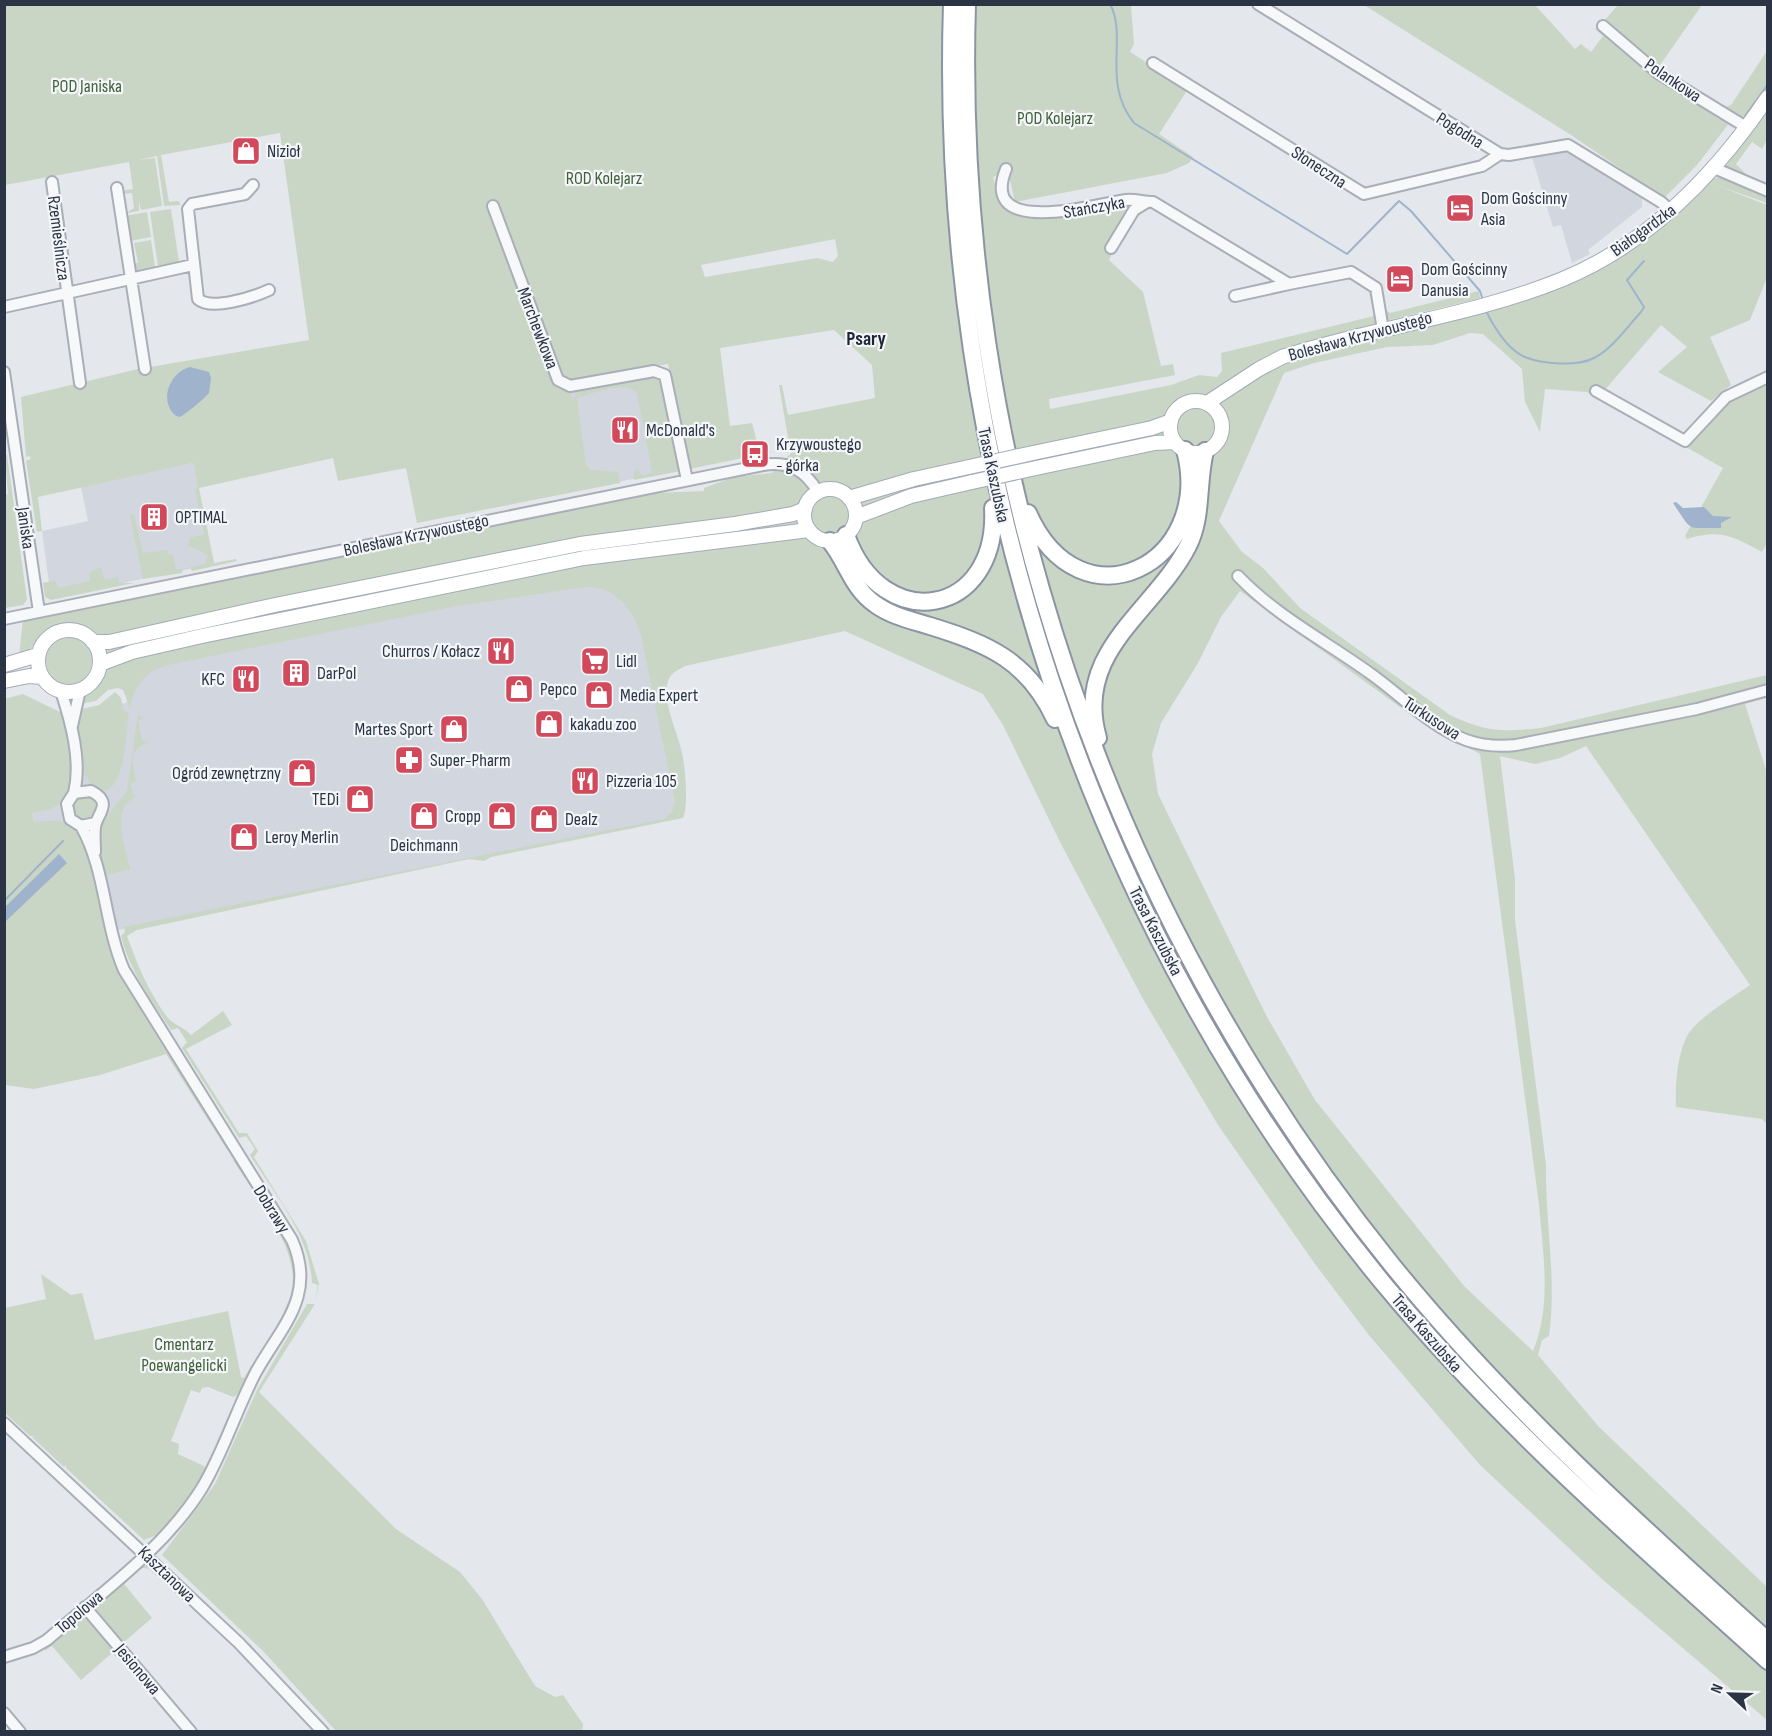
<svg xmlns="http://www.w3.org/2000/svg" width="1772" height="1736" font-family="'Sofia Sans Condensed',sans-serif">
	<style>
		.built { fill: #d2d6de }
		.green { fill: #c9d6c5; fill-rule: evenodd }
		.water { fill: #9fb4cc }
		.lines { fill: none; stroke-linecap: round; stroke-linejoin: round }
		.stream { stroke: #9fb4cc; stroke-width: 2 }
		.minor-casing { stroke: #a9aeb7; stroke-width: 14 }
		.major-casing { stroke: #a3abb8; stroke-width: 16 }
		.highway-casing { stroke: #8b94a3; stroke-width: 20 }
		.minor { stroke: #f7f8fa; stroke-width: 10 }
		.major { stroke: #fff; stroke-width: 14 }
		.highway { stroke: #fff; stroke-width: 16 }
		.major-bridge-casing { stroke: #a3abb8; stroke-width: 16; stroke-linecap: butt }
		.major-bridge { stroke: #fff; stroke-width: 14 }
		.labels { text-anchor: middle; stroke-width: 4.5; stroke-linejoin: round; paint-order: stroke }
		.street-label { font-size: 18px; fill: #2b3445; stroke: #f4f6f9 }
		.park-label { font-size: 18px; fill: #3f6138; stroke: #f4f6f9 }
		.poi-label { font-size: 18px; fill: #2b3445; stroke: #f4f6f9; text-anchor: start }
		.neighbourhood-label { font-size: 20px; font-weight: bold; fill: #1d2536; stroke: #f4f6f9 }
	</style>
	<rect width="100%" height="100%" fill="#e4e7ec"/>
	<path class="built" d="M1564 149 1642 197V207L1588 250 1590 254 1572 263 1561 225 1553 227 1532 157Z
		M657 375 674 471 587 488 570 390Z
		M193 463 214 564 51 598 42 531 88 521 81 487Z
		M631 564 681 816 98 934 34 823 32 813 47 809 57 711 64 714 126 703 141 667Z"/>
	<path class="green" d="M5 5H1131L1134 44 1130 52 1188 89 1159 134 1193 157 1189 163 1167 173 1015 202 1008 171 993 177 999 199 1014 209 1133 204 1109 260 1143 292 1161 366 1173 364 1175 375 1049 399 1050 409 1171 385 1199 375 1217 377 1222 371 1221 353 1374 316 1369 291 1346 275 1372 289 1377 321 1374 326 1309 341 1311 352 1568 281 1713 178H1723L1767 195V203L1716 185 1767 205 1768 275 1750 320 1710 337 1731 385 1711 401 1658 372 1687 347 1661 325 1603 392 1597 389 1593 396 1587 392 1545 389 1540 432 1525 402 1522 369 1483 334 1470 333 1433 345 1387 347 1314 363 1284 373 1219 521 1242 552 1263 568 1300 608 1450 715C1485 732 1503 732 1541 728L1767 675V698L1745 704 1767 773V1124L1762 1119 1676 1107C1675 1085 1677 1058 1686 1038 1694 1020 1733 997 1750 985L1586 746 1560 758 1535 764 1500 756 1515 879V920L1546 1165C1545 1222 1557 1279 1549 1336L1542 1340 1538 1355 1599 1427 1767 1587V1720L1602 1579 1480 1465 1368 1334 1315 1264 1218 1125 1143 999 1060 842 1003 725 983 694 845 631 685 666C680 669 673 672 670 677 659 694 677 731 681 749 685 763 689 805 683 818L491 857 484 861 469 859 137 930 127 936C137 964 149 993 168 1018 174 1025 184 1027 191 1035L223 1011 232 1025 186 1049 239 1133H247L258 1151 254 1157 306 1241 319 1284 315 1304 259 1392 396 1529 460 1572 482 1599 535 1686 555 1697 563 1695 583 1724 582 1732 336 1731 264 1652 162 1555 215 1484 257 1390 307 1304H315L318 1285 312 1283C310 1235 275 1195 250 1155L255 1149 246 1136 239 1138 182 1048 187 1042 178 1028 171 1030C152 1001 129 970 121 936L125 932 124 927 664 819 672 812 675 802 641 635C634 610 614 585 586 587L457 606 168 665C145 671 135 685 130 708L123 690 118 688 108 690 96 701 80 704C81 701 110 665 114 663L203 641 737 534 154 641 107 653 106 649 153 636 708 522 579 538 108 637C95 635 86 626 73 625 45 621 40 647 19 656L23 619 656 490 657 493 704 491V488L734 477 772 473 795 449H790L779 385H782L788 415 875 398 872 365 834 330 720 348 730 426 752 423 760 454 785 449 759 455 757 453 753 456 689 469 668 364 568 383 561 377 495 201 489 203 553 377 569 387 573 401 576 391 583 387 657 375 663 376 681 471 634 480V473L637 469 643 476 652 472 637 393C627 380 591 394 577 398L586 465 591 470 618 472 620 483 417 523 406 468 338 481 333 458 199 488 214 563 236 559 237 561 192 571 190 567 205 564 208 555 188 545 190 538 204 534 195 489 198 488 193 463 38 497 42 531 37 532 26 461 31 459 30 456 26 457 21 397 138 369 309 340 280 133 161 155 169 202 179 201 180 205 164 206 157 156 138 160 155 158 162 206 141 210 139 202V211L126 213 134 208 132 193 122 194 120 191 133 189 129 162 5 185ZM835 239 838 256 833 262 817 258 705 277 701 265ZM1240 591 1422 723 1480 754 1539 1205C1543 1253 1552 1305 1533 1351L1464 1286 1315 1100 1266 1015 1158 794 1152 754 1161 723 1198 663 1221 617Z
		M1364 5H1535L1575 49 1581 44 1591 52 1603 36 1595 29 1599 26 1730 122 1697 165 1664 198 1571 135Z
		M1618 5H1702L1660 65 1655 66 1603 22Z
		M1767 51V90L1750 116 1742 119 1722 108 1731 105Z
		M1767 104V140L1762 149 1752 142 1736 164 1748 176 1725 167Z
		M171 209 179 262 158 266 150 212Z
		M147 212 151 237 130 241 125 216Z
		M151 240 155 267 135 271 133 265 138 262 134 243Z
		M1479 291 1480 298 1477 299 1385 321 1386 310 1390 313Z
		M1767 380V543L1762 552C1732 536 1721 529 1687 539L1685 536 1723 468 1686 447 1718 407Z
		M5 454 7 455 27 600 23 605 5 608 4 495 8 494Z
		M130 515H134L143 553 167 550 168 555 173 554 176 569H183L182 573 143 579Z
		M101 567 105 580 118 576 119 583H134L51 600 45 597 43 583 55 580 58 588 90 581 89 573Z
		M46 661a23 23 0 1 1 46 0a23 23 0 1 1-46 0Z
		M115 692 121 698 123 710 129 713C125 734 127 785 103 792 76 784 77 736 78 713L82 709 99 705Z
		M23 694 64 714C68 739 84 786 59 804 52 810 41 811 32 813L34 822C50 821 69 817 80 833 98 859 100 923 114 956 141 1020 190 1085 227 1144L228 1151 166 1054 100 1075 34 1089 5 1085 4 699Z
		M138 715 144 718 138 720 142 741 149 742C127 751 132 760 136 781L130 783 133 795H139C108 807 125 844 130 869L107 875 102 870 98 851 100 825 127 791Z
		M73 808a12 12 0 1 1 24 0a12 12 0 1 1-24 0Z
		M233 1160 238 1162 288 1241 297 1271 294 1299 241 1393 233 1397 208 1387 202 1388 200 1393 191 1390 171 1441 179 1444 178 1454 204 1466 207 1472 187 1503 157 1538 154 1536 144 1540 66 1468V1465L64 1467 32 1437 34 1436H30L5 1413V1308L46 1299 41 1274 71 1295 82 1293 95 1340 228 1311 241 1377 244 1378C259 1352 280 1326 290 1297 305 1253 255 1195 233 1160Z
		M142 1566H149L160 1575V1576L152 1569 142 1568 124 1584 152 1618 124 1642 127 1649 94 1607 96 1602 135 1569 137 1571Z
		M83 1616 88 1618 118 1653 116 1657 112 1653 81 1680 52 1646 45 1651 44 1647Z"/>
	<path class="water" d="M190 367 209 372 211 378 209 393C203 400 188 412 180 417L176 416C158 401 170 372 190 367Z
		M1676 502 1683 508 1704 507 1713 516 1732 517 1721 523V528C1685 527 1694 534 1673 503Z
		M59 854 67 863 5 922V907Z"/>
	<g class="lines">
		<path class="stream" d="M1042 4H1052
			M1110 4C1128 37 1101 82 1134 123L1347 254 1399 201 1411 211 1480 291 1483 300
			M1745 116 1768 84
			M1486 311C1494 327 1508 350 1525 357 1542 364 1577 367 1594 358 1612 349 1627 327 1641 312L1644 307 1627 280 1644 261
			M4 901 63 841"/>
		<g class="minor-casing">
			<path id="minor" d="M1258 4 1500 154 1509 155 1568 145 1661 202 1671 211
				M1603 26 1658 73 1746 127
				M1153 63 1364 194 1482 166 1500 154
				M1714 168 1768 191
				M1006 169C978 239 1096 204 1126 200 1135 199 1144 202 1153 202L1289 284 1351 272 1376 288 1383 330
				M52 182 80 383
				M253 185 245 194 192 204 188 209 198 299C211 311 254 297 269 290
				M117 188 145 369
				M493 206 558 380 570 386 654 371 665 375 687 480
				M1111 248 1134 210 1147 202
				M1235 296 1289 284
				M4 307 193 265
				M4 372 39 612
				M1596 391 1685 441 1726 397 1768 377
				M1238 576C1276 616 1327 642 1371 674 1402 696 1431 727 1466 740 1483 746 1498 747 1516 745L1697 709 1768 690
				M4 619 763 465C789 461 805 470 818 492
				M61 691C71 722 82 761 74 793
				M72 726 80 690
				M95 852C95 844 94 835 95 827 97 813 114 803 91 791L74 793 67 804 70 819 81 826 95 823
				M4 1423 239 1643 323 1732
				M85 1607 191 1732
				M4 1657 33 1648 47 1640C101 1593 164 1549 202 1488 224 1451 236 1410 256 1372 281 1327 317 1296 292 1240L124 970C104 924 106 870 81 826
				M4 1713 20 1732"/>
		</g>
		<g class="major-casing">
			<path id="major" d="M1170 427a26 26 0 1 1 52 0a26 26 0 1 1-52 0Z
				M1207 403 1259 369 1282 357C1374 327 1473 316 1563 279 1650 243 1716 174 1768 97
				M1033 453 1152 428 1171 421
				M1036 468 1155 443 1175 442
				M804 515a26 26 0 1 1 52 0a26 26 0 1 1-52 0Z
				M849 498 914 479 969 467
				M856 517 911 496 972 482
				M38 661a31 31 0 1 1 62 0a31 31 0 1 1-62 0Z
				M93 642H109L275 605 580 544 735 524 793 514 805 509
				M100 664 132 652 202 636 584 558 809 530
				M4 665 38 655
				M4 681 29 676 42 677"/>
		</g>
		<g class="highway-casing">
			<path id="highway" d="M952 4C937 465 1089 926 1383 1283 1498 1422 1634 1540 1768 1661
				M967 4C953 459 1106 911 1392 1265 1504 1403 1636 1522 1768 1641
				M1028 513C1081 632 1215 564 1185 450
				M846 535C882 637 999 617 993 508
				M830 541C847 562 852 588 875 604 891 616 911 620 930 626 989 644 1028 661 1055 719
				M1098 738C1073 651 1154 612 1188 546 1203 516 1197 483 1205 451"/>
		</g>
		<use href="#minor" class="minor"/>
		<use href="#major" class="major"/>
		<use href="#highway" class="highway"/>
		<g class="major-bridge-casing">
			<path id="major-bridge" d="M969 467 1033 453
				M972 482 1036 468"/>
		</g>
		<use href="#major-bridge" class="major-bridge"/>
	</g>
	<defs>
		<g id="shop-square" transform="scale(1.5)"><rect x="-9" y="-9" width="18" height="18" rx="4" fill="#d1495b" stroke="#f4f6f9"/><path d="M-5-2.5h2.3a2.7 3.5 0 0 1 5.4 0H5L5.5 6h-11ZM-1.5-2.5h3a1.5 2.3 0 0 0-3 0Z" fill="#fff"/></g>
		<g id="hotel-square" transform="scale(1.5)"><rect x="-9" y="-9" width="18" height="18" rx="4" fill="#d1495b" stroke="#f4f6f9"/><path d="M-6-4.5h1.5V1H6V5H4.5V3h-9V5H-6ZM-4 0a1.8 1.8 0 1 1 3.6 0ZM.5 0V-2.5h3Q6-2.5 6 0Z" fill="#fff"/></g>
		<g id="restaurant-square" transform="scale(1.5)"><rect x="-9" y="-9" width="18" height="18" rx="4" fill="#d1495b" stroke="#f4f6f9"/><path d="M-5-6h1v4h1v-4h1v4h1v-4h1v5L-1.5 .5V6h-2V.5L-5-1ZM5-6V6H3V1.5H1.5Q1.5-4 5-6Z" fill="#fff"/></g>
		<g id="bus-square" transform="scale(1.5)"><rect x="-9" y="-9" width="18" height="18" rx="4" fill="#d1495b" stroke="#f4f6f9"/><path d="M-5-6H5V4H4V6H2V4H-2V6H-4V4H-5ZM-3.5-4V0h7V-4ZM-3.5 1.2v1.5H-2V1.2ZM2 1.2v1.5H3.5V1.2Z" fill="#fff"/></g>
		<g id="building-square" transform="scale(1.5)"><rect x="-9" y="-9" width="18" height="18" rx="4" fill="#d1495b" stroke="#f4f6f9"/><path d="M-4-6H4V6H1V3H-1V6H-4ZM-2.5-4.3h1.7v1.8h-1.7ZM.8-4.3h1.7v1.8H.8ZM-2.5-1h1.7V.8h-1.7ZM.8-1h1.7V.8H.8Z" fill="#fff"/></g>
		<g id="supermarket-square" transform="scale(1.5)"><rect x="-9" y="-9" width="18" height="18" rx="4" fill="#d1495b" stroke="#f4f6f9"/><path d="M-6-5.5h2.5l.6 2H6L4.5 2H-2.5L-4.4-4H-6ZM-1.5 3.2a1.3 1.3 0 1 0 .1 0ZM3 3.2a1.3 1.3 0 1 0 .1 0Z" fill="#fff"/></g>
		<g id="pharmacy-square" transform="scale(1.5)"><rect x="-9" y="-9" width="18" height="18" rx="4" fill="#d1495b" stroke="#f4f6f9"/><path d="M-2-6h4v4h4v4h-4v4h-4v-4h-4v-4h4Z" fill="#fff"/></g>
	</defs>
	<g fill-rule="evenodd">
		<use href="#shop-square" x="246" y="151"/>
		<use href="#hotel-square" x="1460" y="208"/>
		<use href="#hotel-square" x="1400" y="279"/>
		<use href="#restaurant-square" x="625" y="430"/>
		<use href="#bus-square" x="755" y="454"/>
		<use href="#building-square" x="154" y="517"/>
		<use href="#restaurant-square" x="501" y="651"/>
		<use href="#supermarket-square" x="595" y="661"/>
		<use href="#building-square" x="296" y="673"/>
		<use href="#restaurant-square" x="246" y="679"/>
		<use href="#shop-square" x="519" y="689"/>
		<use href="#shop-square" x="599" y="695"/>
		<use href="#shop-square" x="549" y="724"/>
		<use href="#shop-square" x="454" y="729"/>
		<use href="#pharmacy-square" x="409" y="760"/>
		<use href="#shop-square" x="302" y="773"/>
		<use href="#restaurant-square" x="585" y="781"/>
		<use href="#shop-square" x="360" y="799"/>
		<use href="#shop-square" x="424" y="816"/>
		<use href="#shop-square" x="502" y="816"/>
		<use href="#shop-square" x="544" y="819"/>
		<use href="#shop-square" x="244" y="837"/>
	</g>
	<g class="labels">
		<g class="street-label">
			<text transform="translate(1673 80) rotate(34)" y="6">Polankowa</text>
			<text transform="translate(1460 130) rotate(32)" y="6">Pogodna</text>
			<text transform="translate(1319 167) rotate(33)" y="6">Słoneczna</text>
			<text transform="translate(1094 207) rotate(-10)" y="6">Stańczyka</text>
			<text transform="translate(1643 230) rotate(-36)" y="6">Białogardzka</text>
			<text transform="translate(59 238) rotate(83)" y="6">Rzemieślnicza</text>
			<text transform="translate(538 328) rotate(69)" y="6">Marchewkowa</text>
			<text transform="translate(1360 336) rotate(-15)" y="6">Bolesława Krzywoustego</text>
			<text transform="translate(994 475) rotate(78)" y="6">Trasa Kaszubska</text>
			<text transform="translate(26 528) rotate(82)" y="6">Janiska</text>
			<text transform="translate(416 535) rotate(-12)" y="6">Bolesława Krzywoustego</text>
			<text transform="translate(1432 718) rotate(33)" y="6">Turkusowa</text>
			<text transform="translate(1156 931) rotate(63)" y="6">Trasa Kaszubska</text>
			<text transform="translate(272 1209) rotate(58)" y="6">Dobrawy</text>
			<text transform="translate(1427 1333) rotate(49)" y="6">Trasa Kaszubska</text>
			<text transform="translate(167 1574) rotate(44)" y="6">Kasztanowa</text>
			<text transform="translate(79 1612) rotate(-40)" y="6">Topolowa</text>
			<text transform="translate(138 1669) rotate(50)" y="6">Jesionowa</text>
		</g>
		<g class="park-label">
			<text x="87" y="92">POD Janiska</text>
			<text x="1055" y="124">POD Kolejarz</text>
			<text x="604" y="184">ROD Kolejarz</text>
			<text x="184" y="1350">Cmentarz<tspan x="184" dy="21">Poewangelicki</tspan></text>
		</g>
		<g class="poi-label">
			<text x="267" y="157">Nizioł</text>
			<text x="1481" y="204">Dom Gościnny<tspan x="1481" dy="21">Asia</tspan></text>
			<text x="1421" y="275">Dom Gościnny<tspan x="1421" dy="21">Danusia</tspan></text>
			<text x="646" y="436">McDonald's</text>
			<text x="776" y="450">Krzywoustego<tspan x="776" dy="21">- górka</tspan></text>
			<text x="175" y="523">OPTIMAL</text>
			<text x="480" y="657" text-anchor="end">Churros / Kołacz</text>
			<text x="616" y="667">Lidl</text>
			<text x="317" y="679">DarPol</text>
			<text x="225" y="685" text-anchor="end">KFC</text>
			<text x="540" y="695">Pepco</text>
			<text x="620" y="701">Media Expert</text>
			<text x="570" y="730">kakadu zoo</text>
			<text x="433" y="735" text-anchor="end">Martes Sport</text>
			<text x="430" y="766">Super-Pharm</text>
			<text x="281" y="779" text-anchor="end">Ogród zewnętrzny</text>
			<text x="606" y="787">Pizzeria 105</text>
			<text x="339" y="805" text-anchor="end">TEDi</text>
			<text x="481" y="822" text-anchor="end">Cropp</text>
			<text x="565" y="825">Dealz</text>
			<text x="265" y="843">Leroy Merlin</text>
			<text x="424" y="851" text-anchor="middle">Deichmann</text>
		</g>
		<g class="neighbourhood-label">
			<text x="866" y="345">Psary</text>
		</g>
	</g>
	<rect width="1772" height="1736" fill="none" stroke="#2b3445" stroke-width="12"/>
	<g transform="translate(1730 1694) rotate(292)" stroke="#f4f6f9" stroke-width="4.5" paint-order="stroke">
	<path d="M0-4.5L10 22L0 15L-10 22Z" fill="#2b3445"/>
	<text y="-9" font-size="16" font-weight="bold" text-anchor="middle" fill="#2b3445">N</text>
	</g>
</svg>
